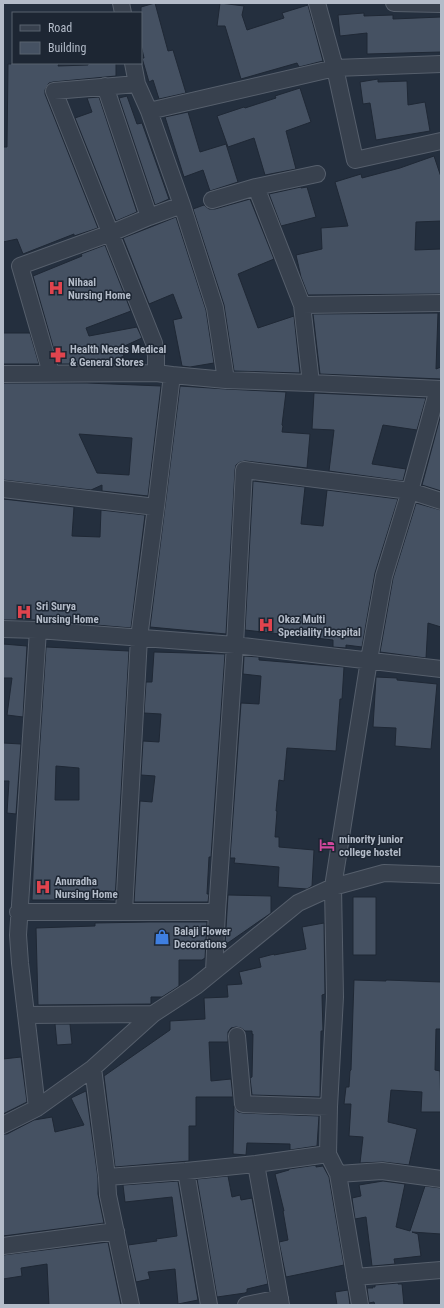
<svg xmlns="http://www.w3.org/2000/svg" width="444" height="1308" font-family="'Roboto Condensed',sans-serif">
	<style>
		.building { fill: #455162; stroke: #1f2835; fill-rule: evenodd }
		.lines { fill: none; stroke-linecap: round; stroke-linejoin: round }
		.minor-casing { stroke: #565f6c; stroke-width: 18 }
		.minor { stroke: #38414e; stroke-width: 16 }
		.labels { text-anchor: middle; stroke-width: 3; stroke-linejoin: round; paint-order: stroke }
		.poi-label { font-size: 11px; font-weight: bold; fill: #b4bcc9; stroke: #1d2633; text-anchor: start }
	</style>
	<rect width="100%" height="100%" fill="#242f3e"/>
	<path class="building" d="M155 3 168 51 173 50 186 93 159 99 153 80 149 82 142 58H144L141 45V7Z
		M220 3 244 6 242 15 247 30 284 18 282 13 308 5 323 61 299 67 297 63 241 79 225 26H217Z
		M364 13V16L393 15V19L441 17V52L367 54V33L340 36 338 15Z
		M11 63H59L58 66 88 65V63H116V76L53 82 49 83 45 90V94L98 228 74 236V234L23 254 17 239 3 242V147H7L8 64H11Z
		M378 79V82L407 81 408 105 425 102 430 131 376 140 370 103 363 104 360 82Z
		M300 88 311 122 286 131 296 169 265 175 254 138 228 147 217 116 244 107 245 108 276 98 275 96Z
		M127 96 137 124 142 123 169 199 155 205 119 98Z
		M99 97 137 212 116 221 75 118 92 112 87 98Z
		M188 112 200 152 226 144 238 182 210 191 203 170 184 177 165 117Z
		M434 156 441 177V221L416 222 415 250 441 249V294L308 295 301 277 296 255 322 249 321 228 348 226 335 182 361 174 362 178 400 168Z
		M301 187V188L307 187 316 217 281 226 269 194Z
		M250 199 274 259 238 274 258 328 294 316 300 373 234 371 224 305 193 209 204 205 209 209H215Z
		M176 217 206 310 214 363 190 367 182 366 173 320 182 318 173 294 149 304 123 238Z
		M105 245 131 311 86 328 89 336 137 327 142 338 120 348 124 356 104 364H58L33 276 82 256 81 254Z
		M438 313 436 369 441 367V379L320 374 313 314Z
		M3 333H30L39 364H3Z
		M3 383H87L161 386 148 496 102 491V485L91 490 3 480ZM79 434 132 438 129 475 97 473Z
		M180 386 226 389 286 392 282 425 283 426 282 432 310 434 307 468 245 461 240 462 236 465 235 470 226 634 150 627Z
		M314 393 426 398 417 430 383 425 372 464 406 469 403 481 329 471 334 430 312 429Z
		M441 414V491L422 485Z
		M253 481 305 487 301 524 323 526 327 490 398 499 375 573 362 647 346 645V648L333 647V640L245 630Z
		M3 499 74 507 72 536 100 537 101 510 145 515 131 628 38 620H3Z
		M416 503 441 510V627L428 623 426 658 380 652 393 578Z
		M3 644 27 646 23 717 7 715 12 678H3Z
		M46 647 129 651 115 901 86 900H32L35 820ZM56 766 79 768V800H55Z
		M154 652 225 654 211 857H209L207 894H209L208 902H134L140 801 152 802 155 776 141 775 143 741 159 742 161 714 144 713 146 682H152Z
		M244 656 259 657V660L344 667 342 699H340L336 751 287 748 284 781 279 780 276 811H277L275 837H279V847L314 850 312 886 307 889 278 887 279 867 234 863 235 858H230L241 703 259 704 261 676 243 674Z
		M376 677 397 678V680L437 684 431 749 395 746 396 728 373 727Z
		M3 743 21 744 16 814 7 813 9 781H3Z
		M228 895 271 896V913L225 945Z
		M353 897H376V955H353Z
		M149 922H207L205 958 202 960H179V986L162 997H151V1004L38 1005 36 928 95 926V923Z
		M324 923 325 994 322 995 323 1031H321L320 1097 252 1095 250 1078 252 1077 253 1034H252V1031H245L241 1028 236 1027 231 1028 228 1032V1042H209L211 1081 231 1079 233 1097H196V1126H189V1161L115 1167 104 1076 170 1030V1021L205 1019 204 998 228 997 227 985 242 984 239 972 261 967 259 958 274 954V955L306 949 302 927Z
		M354 980 386 981V980L441 982V1029H436L435 1070 440 1071 441 1112H421L422 1092 391 1090 388 1122 417 1129 409 1165 383 1162 360 1163 363 1137 349 1136 351 1104H344L346 1087H349L350 1071 351 1070Z
		M55 1024H70L72 1044 57 1045Z
		M21 1057 27 1102 3 1114V1059Z
		M86 1091 98 1178V1194L104 1223 3 1236V1134H7L34 1120 52 1117 55 1132 84 1125 71 1098Z
		M234 1106 238 1112 243 1113 319 1116 317 1146 290 1150V1144L247 1143 246 1155 233 1154Z
		M316 1165V1167L323 1166 329 1177 344 1265 286 1277 279 1242 288 1240 283 1211H284L275 1174 289 1170V1169Z
		M228 1176 232 1197 240 1195 241 1200 252 1198 268 1284 247 1289V1292L245 1293 217 1297 197 1179Z
		M178 1181 198 1300 178 1304 175 1269 148 1272 150 1279 136 1282 128 1245 157 1241 156 1239 177 1236 172 1197 125 1202 123 1185Z
		M383 1181 405 1184 396 1227 410 1231 425 1186 441 1188V1234L412 1232 418 1234 421 1256 394 1259 395 1264 372 1266 366 1217 355 1219 352 1198 361 1196 359 1185Z
		M108 1242 121 1305H49L47 1264 21 1268 22 1276 3 1279V1255Z
		M398 1283V1284H402L404 1305H375L374 1302 369 1303 367 1288H373L372 1287H375V1285Z
		M348 1290 350 1305H337L335 1292Z"/>
	<g class="lines">
		<g class="minor-casing">
			<path id="minor" d="M121 3 123 13
				M394 3 441 4
				M133 63 137 84 149 111 182 205 215 308 226 380
				M441 64 335 68 355 160 441 141
				M137 84 54 91 154 343 156 356V373L172 375
				M105 86 149 217
				M149 111 335 68 317 3
				M256 187 317 174
				M212 200 256 187 302 305
				M51 373 20 266 111 233 149 217 182 205
				M3 374 156 373
				M311 383 441 389
				M3 489 156 507 172 375 226 380 311 383 302 305 441 303
				M3 629 38 630
				M18 912H217
				M124 912 139 638 156 507
				M214 971 217 912 235 645 244 470 410 491 441 501
				M26 1015 153 1014
				M237 1036 243 1104 329 1107
				M93 1068 107 1177 108 1195 131 1305
				M37 1108 20 963 18 935 38 630 235 645 441 669
				M3 1125 37 1108 93 1068 153 1014 196 986 298 903 333 887 384 873 441 875
				M256 1164 281 1305
				M186 1171 209 1305
				M338 1174 382 1171 441 1179
				M107 1177 186 1171 256 1164 328 1154
				M3 1246 116 1231
				M355 1277 441 1270
				M246 1305 280 1298
				M360 1305 338 1174 328 1154 329 1107 335 997 333 887 369 660 384 576 410 491 438 389"/>
		</g>
		<use href="#minor" class="minor"/>
	</g>
	<defs>
		<g id="hospital-bare" transform="scale(1.2)"><path d="M-5-5h3v3.5h4V-5h3V5h-3V1.5h-4V5h-3Z" fill="#e0444e" stroke="#1d2633" stroke-width="2.5" paint-order="stroke"/></g>
		<g id="pharmacy-bare" transform="scale(1.2)"><path d="M-2-6h4v4h4v4h-4v4h-4v-4h-4v-4h4Z" fill="#e0444e" stroke="#1d2633" stroke-width="2.5" paint-order="stroke"/></g>
		<g id="hotel-bare" transform="scale(1.2)"><path d="M-6-4.5h1.5V1H6V5H4.5V3h-9V5H-6ZM-4 0a1.8 1.8 0 1 1 3.6 0ZM.5 0V-2.5h3Q6-2.5 6 0Z" fill="#d1479c" stroke="#1d2633" stroke-width="2.5" paint-order="stroke"/></g>
		<g id="shop-bare" transform="scale(1.2)"><path d="M-5-2.5h2.3a2.7 3.5 0 0 1 5.4 0H5L5.5 6h-11ZM-1.5-2.5h3a1.5 2.3 0 0 0-3 0Z" fill="#3f7fe0" stroke="#1d2633" stroke-width="2.5" paint-order="stroke"/></g>
	</defs>
	<g fill-rule="evenodd">
		<use href="#hospital-bare" x="56" y="288"/>
		<use href="#pharmacy-bare" x="58" y="355"/>
		<use href="#hospital-bare" x="24" y="612"/>
		<use href="#hospital-bare" x="266" y="625"/>
		<use href="#hotel-bare" x="327" y="845"/>
		<use href="#hospital-bare" x="43" y="887"/>
		<use href="#shop-bare" x="162" y="937"/>
	</g>
	<g class="labels">
		<g class="poi-label">
			<text x="68" y="286">Nihaal<tspan x="68" dy="13">Nursing Home</tspan></text>
			<text x="70" y="353">Health Needs Medical<tspan x="70" dy="13">&amp; General Stores</tspan></text>
			<text x="36" y="610">Sri Surya<tspan x="36" dy="13">Nursing Home</tspan></text>
			<text x="278" y="623">Okaz Multi<tspan x="278" dy="13">Speciality Hospital</tspan></text>
			<text x="339" y="843">minority junior<tspan x="339" dy="13">college hostel</tspan></text>
			<text x="55" y="885">Anuradha<tspan x="55" dy="13">Nursing Home</tspan></text>
			<text x="174" y="935">Balaji Flower<tspan x="174" dy="13">Decorations</tspan></text>
		</g>
	</g>
	<rect width="444" height="1308" fill="none" stroke="#b4bcc9" stroke-width="8"/>
	<rect x="12" y="12" width="130" height="52" fill="#1d2633" stroke="#59626f"/>
	<rect x="20" y="25" width="20" height="6" fill="#38414e" stroke="#59626f"/>
	<text x="48" y="32" font-size="12" fill="#b4bcc9">Road</text>
	<rect x="20" y="42" width="20" height="12" fill="#455162" stroke="#59626f"/>
	<text x="48" y="52" font-size="12" fill="#b4bcc9">Building</text>
</svg>
